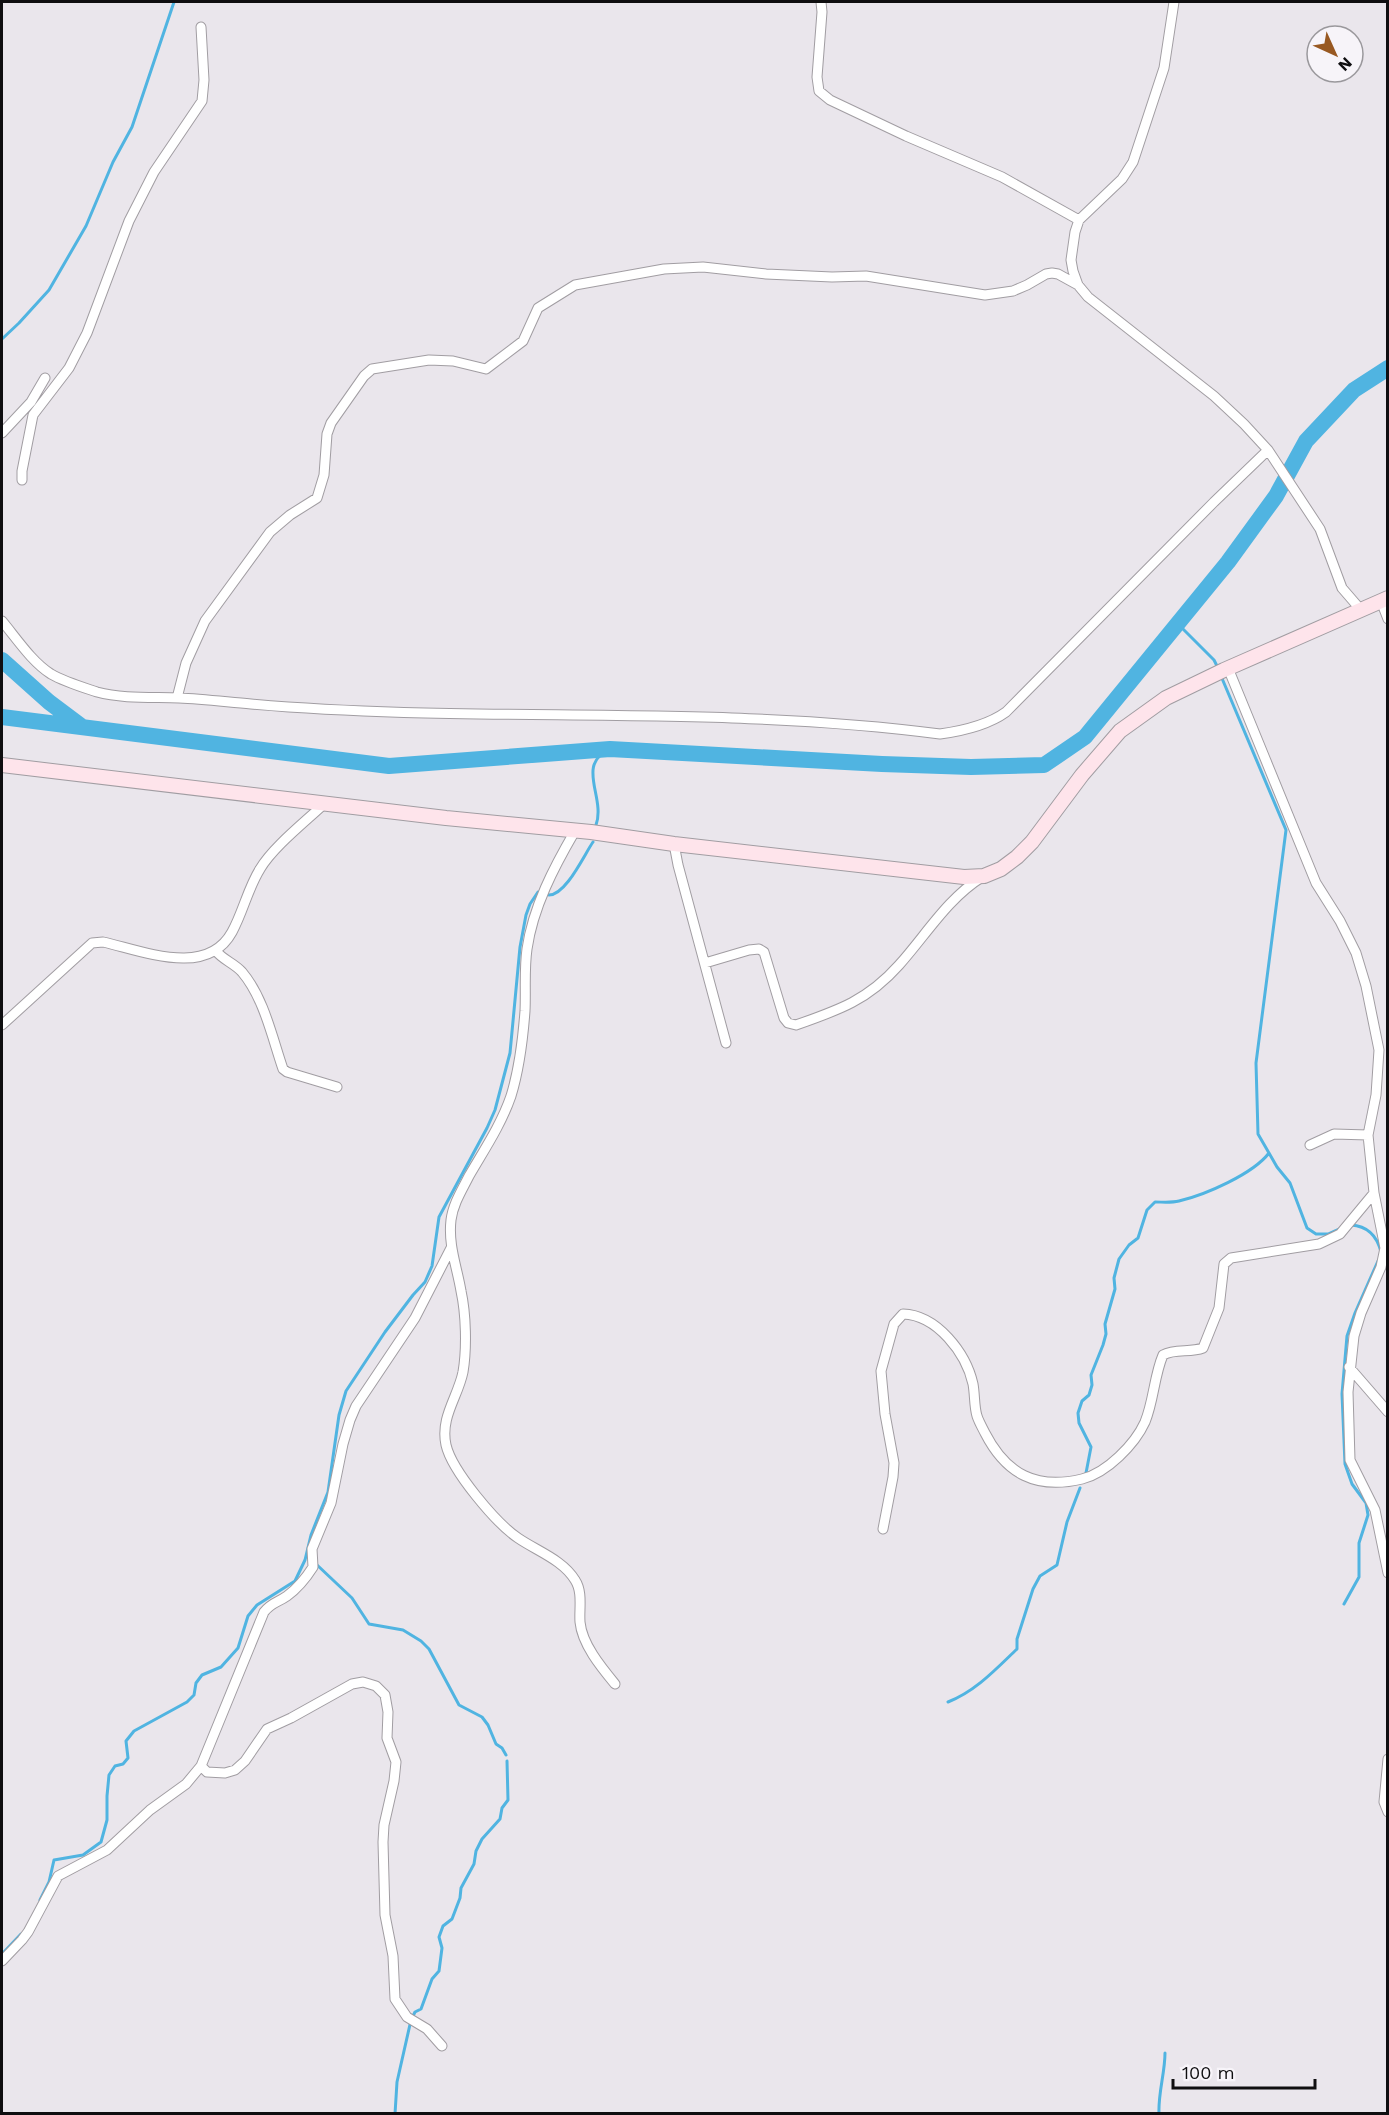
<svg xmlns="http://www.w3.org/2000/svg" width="1389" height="2115" font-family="'Work Sans',sans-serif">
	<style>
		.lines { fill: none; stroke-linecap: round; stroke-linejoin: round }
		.stream { stroke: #50b4e1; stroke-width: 3 }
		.river { stroke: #50b4e1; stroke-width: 16 }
		.minor-casing { stroke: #a19da2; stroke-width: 11 }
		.secondary-casing { stroke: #a19da2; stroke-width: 16 }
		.minor { stroke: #fff; stroke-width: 9 }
		.secondary { stroke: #fee4eb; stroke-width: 14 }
	</style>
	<rect width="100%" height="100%" fill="#eae6ec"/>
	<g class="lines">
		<path class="stream" d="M2 339 19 323 49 290 86 226 113 162 132 127 174 2
			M1178 624 1214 660 1218 668
			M1221 676 1286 830 1256 1063 1258 1134 1277 1167 1290 1183 1307 1228 1316 1234H1328L1339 1229
			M596 825C606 797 575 765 610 749
			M549 895C566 895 584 855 593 842
			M1351 1225C1367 1226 1377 1236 1381 1252
			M1086 1473 1091 1447 1079 1423 1078 1413 1082 1401 1089 1395 1092 1385 1091 1375 1103 1345 1106 1334 1105 1324 1115 1289 1114 1278 1119 1259 1129 1245 1138 1238 1147 1210 1155 1202C1163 1202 1171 1203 1179 1201 1205 1195 1253 1174 1269 1153
			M316 1564 352 1598 369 1624 403 1630 421 1641 429 1649 459 1705 482 1717 488 1725 496 1744 502 1748 506 1755
			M1344 1604 1359 1577V1543L1368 1515 1366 1503 1352 1484 1345 1464 1342 1394 1347 1336 1355 1313 1378 1261
			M948 1702C976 1691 996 1669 1017 1649V1639L1033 1589 1040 1576 1057 1565 1067 1522 1080 1488
			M40 1900 49 1882 54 1860 83 1855 101 1842 107 1820V1796L109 1775 115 1766 123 1764 128 1758 126 1741 134 1731 187 1702 194 1695 196 1683 202 1675 221 1667 238 1648 248 1616 257 1605 295 1581 305 1560 311 1535 328 1492 339 1415 346 1391 385 1332 413 1295 425 1282 432 1266 439 1217 487 1128 495 1110 510 1053 520 947 526 915 530 904 538 892
			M2 1954 21 1934
			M395 2114 397 2082 411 2020 415 2012 421 2009 432 1979 439 1971 442 1948 439 1937 443 1926 452 1919 460 1898 461 1888 474 1864 476 1851 482 1839 500 1819 502 1808 508 1800 507 1761
			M1159 2114C1158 2093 1165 2073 1165 2053"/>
		<path class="river" d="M2 660 49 702 81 726
			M2 717 389 766 610 749 882 764 971 767 1044 765 1085 737 1228 562 1276 496 1306 441 1354 390 1388 368"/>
		<g class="minor-casing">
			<path id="minor" d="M821 2 822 12 817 77 819 91 830 100 906 136 1002 177 1079 220
				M1174 2 1164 68 1133 162 1122 179 1079 220 1075 232 1071 260 1073 271 1078 285 1088 297 1214 396 1244 424 1268 450 1320 529 1342 588 1361 610
				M2 433 31 402 45 378
				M22 480V471L33 415 69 368 87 333 129 221 154 172 202 101 204 80 201 27
				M1381 601 1388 619
				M2 621C17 639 32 662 51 674 65 682 82 687 97 692 123 699 152 697 179 698 203 699 227 702 251 704 480 724 711 704 940 734 962 731 988 725 1006 712L1214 502 1268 450
				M1228 668 1316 883 1340 921 1356 953 1366 986 1379 1050 1376 1095 1368 1135 1374 1193 1385 1248 1381 1267 1361 1313 1354 1336 1348 1392 1350 1460 1375 1510 1388 1573
				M177 698 186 663 205 621 270 532 290 515 317 498 324 475 327 434 331 423 364 376 372 369 429 360 453 361 486 369 523 341 538 308 575 285 664 269 703 267 766 274 832 277 866 276 985 295 1013 291 1027 285 1046 274 1052 273 1058 274 1078 285
				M575 831C554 867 533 907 527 949 524 970 526 991 525 1011 523 1038 519 1070 511 1096 501 1125 484 1150 469 1176 462 1190 453 1204 451 1220 448 1245 457 1267 461 1291 466 1314 467 1348 463 1372 458 1397 440 1417 446 1445 452 1471 496 1523 518 1538 537 1551 563 1560 575 1580 583 1592 579 1609 580 1622 582 1644 601 1667 615 1684
				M674 844 678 865 726 1043
				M216 951C223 960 234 963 242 972 264 998 272 1037 283 1069L287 1072 337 1087
				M705 963 749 950 759 949 764 952 784 1018 788 1023 796 1025C839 1010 868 1000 899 965 926 935 947 899 982 877
				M2 1025 92 943 103 942C143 951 207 978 232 932 243 912 248 888 260 869 273 847 305 822 324 804
				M1310 1145 1334 1134 1368 1135
				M1349 1367 1388 1412
				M883 1529 893 1477 894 1463 885 1414 881 1371 894 1324 903 1314C937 1315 966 1353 973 1384 975 1395 974 1406 977 1416 979 1422 982 1427 985 1433 1006 1474 1036 1490 1082 1479 1107 1473 1135 1444 1145 1422 1154 1400 1154 1376 1163 1355 1175 1348 1190 1353 1203 1348L1219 1308 1224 1264 1231 1258 1319 1244 1340 1234 1374 1193
				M1388 1759 1384 1802 1388 1812
				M201 1766 207 1772 225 1773 235 1770 245 1761 267 1729 291 1718 352 1684 363 1682 376 1686 385 1695 388 1712 387 1738 396 1762 394 1781 384 1825 383 1842 385 1915 393 1956 395 1999 407 2017 427 2029 442 2046
				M2 1961 22 1940 28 1932 58 1876 107 1850 150 1810 186 1784 201 1766 264 1612C272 1602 277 1603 287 1596 298 1588 306 1578 313 1567L312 1549 331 1503 343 1444 350 1420 356 1406 415 1318 451 1248"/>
		</g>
		<g class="secondary-casing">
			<path id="secondary" d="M2 765 446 818 591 832 674 844 964 877 984 876 1001 869 1017 857 1032 842 1082 775 1120 731 1166 698 1224 670 1388 598"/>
		</g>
		<use href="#minor" class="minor"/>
		<use href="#secondary" class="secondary"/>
	</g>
	<rect width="1389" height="2115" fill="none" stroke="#0f0e10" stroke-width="6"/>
	<g transform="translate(1335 54) rotate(135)"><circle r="28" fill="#f7f4f9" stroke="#9a989c" stroke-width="1.5"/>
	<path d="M0-4.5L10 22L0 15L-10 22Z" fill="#985821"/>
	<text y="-9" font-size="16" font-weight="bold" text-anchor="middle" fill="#0f0e10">N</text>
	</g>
	<path d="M1173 2079v9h142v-9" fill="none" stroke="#0f0e10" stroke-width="3"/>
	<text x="1182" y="2079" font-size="18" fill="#0f0e10" stroke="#f7f4f9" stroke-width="4.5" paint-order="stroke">100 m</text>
</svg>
